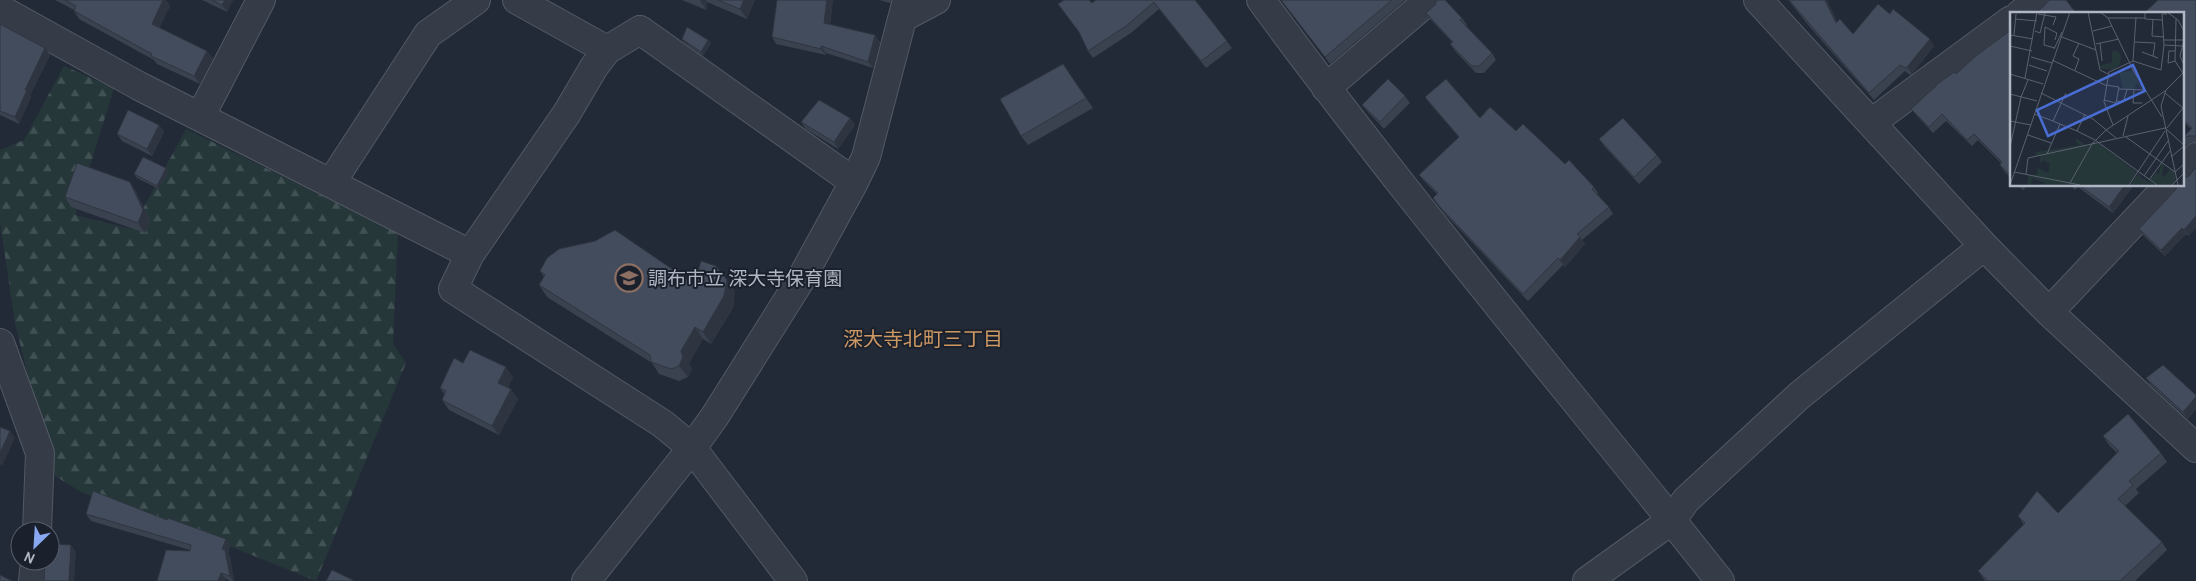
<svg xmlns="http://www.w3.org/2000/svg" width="2196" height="581" font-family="Cabin,'Noto Sans JP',sans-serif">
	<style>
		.forest { fill: url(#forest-firs) }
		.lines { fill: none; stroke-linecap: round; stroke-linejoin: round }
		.minor-casing { stroke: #535965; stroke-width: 30 }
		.minor { stroke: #353c48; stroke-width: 28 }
		.wall { fill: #3a414f }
		.shaded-wall { fill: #2f3540 }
		.building { fill: #434c5c; stroke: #2f3540 }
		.labels { text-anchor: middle; stroke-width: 4; stroke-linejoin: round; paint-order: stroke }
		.poi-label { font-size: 19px; fill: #b0b6c4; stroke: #1b212c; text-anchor: start }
		.neighbourhood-label { font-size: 20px; fill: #cd9863; stroke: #1b212c }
		.inset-road { fill: none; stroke: #5b626f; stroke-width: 1 }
		.view { fill: #496dd2; fill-opacity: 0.15; stroke: #496dd2; stroke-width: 2.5 }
		.inset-edge { fill: none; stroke: #b0b6c4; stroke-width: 2.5 }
	</style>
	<defs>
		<pattern id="forest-firs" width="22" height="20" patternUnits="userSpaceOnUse" patternTransform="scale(1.25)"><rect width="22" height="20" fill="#253739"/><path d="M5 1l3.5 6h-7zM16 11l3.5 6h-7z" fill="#425254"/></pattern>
	</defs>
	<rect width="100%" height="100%" fill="#222a37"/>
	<path class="forest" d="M64 66 114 88 75 215 132 229 186 129 398 233 393 344 406 363 316 581 224 544 81 492 52 474 15 323 0 222V150L24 140Z"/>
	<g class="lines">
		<g class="minor-casing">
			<path id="minor" d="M517 0 607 50
				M1261 0C1407 199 1567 388 1720 581
				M1758 0 1871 123
				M0 9 139 86 470 254
				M2020 14 2039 0
				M904 17 936 0
				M1326 88 1429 0
				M200 117 261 0
				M2182 171 2196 157
				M331 183 428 34 476 0
				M1984 246 2049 312 2196 448
				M2049 312 2169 185
				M0 343 40 453 37 531
				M33 581 35 561
				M586 581 692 448 715 416 801 279 854 182 866 157 907 0
				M793 581 692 448 663 424 453 289 470 254 567 113 594 67 607 50 640 30 854 182
				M1587 581 1672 520 1686 500 1800 395 1984 246 1871 123 2011 20"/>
		</g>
		<use href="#minor" class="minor"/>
	</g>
	<path class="wall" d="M55 0H166L170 6 159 28 213 58 200 84 157 64 154 60 79 19 74 11V10Z
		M202 0H233L227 12Z
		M682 0H755L747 19 707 2 706 10Z
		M777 0H833L830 25 875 35 880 42 873 68 826 53V55L776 44 772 37Z
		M879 0H892L890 3Z
		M1195 0 1232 48 1206 68 1159 9 1131 33 1093 58 1088 51 1092 3Z
		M1281 0H1405L1330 64Z
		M1788 0H1827L1837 22 1853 34 1890 14 1934 46 1912 74 1910 75 1905 71 1874 100 1809 26Z
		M2196 0V142H2192L2186 145 2182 140V138L2191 129 2182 121V14Z
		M1426 13 1462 18 1467 25 1466 26 1492 53 1496 60 1484 73H1476L1455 51 1450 44 1452 42 1430 19Z
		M0 24 45 48 50 55 30 95 31 97 19 124 0 115Z
		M2011 30V178L2004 171 2000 165 2001 163 1978 140 1972 146 1946 121 1933 133 1916 115 1911 109Z
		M682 39 708 40 711 43 703 56 684 42Z
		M1063 64 1093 108 1028 145 1021 136Z
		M1405 96 1410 103 1384 129 1367 111 1362 105Z
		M1425 97 1516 131 1565 164 1594 187 1598 193 1597 195 1609 207 1613 214 1582 240 1585 244 1565 267 1563 265 1528 301 1445 214 1433 198 1437 194 1424 181 1419 175 1459 137 1430 104Z
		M850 118 855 125 838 149 806 129 801 122Z
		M159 125 164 132 152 156 122 141 117 134Z
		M1599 139 1657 155 1662 162 1639 184 1604 146Z
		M166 168 168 172 159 189 137 178 134 174Z
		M2189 176V236L2186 234 2165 256 2143 235 2139 229Z
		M130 182 136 192 150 220 145 233 71 207 65 197Z
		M2018 185H2028L2023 190Z
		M2070 185H2134L2113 213 2078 187 2075 190Z
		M540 271 694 284 735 291 733 308 711 344 703 339 689 363 692 369 688 377 679 381 659 374 652 363 547 297 539 285 544 277Z
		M463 363 513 377 508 387 518 399 499 435 449 410 442 400 445 395 440 388Z
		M2146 378 2196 395V409L2188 419 2151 385Z
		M2103 436 2161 453 2167 462 2136 489 2139 493 2125 506 2162 542 2167 550 2135 581H1985L1978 571 2024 525 2018 516 2058 513 2117 453 2109 445Z
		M86 514 167 520 226 539 230 545 228 553 230 556 234 581H230L226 579 190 551V550L91 521Z"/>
	<path class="shaded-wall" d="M163 0H166L170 6 157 32 152 24Z
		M225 0H233L227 12 222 5Z
		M700 0H706L707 2 706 10Z
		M744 0H755L747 19 740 9Z
		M827 0H833L829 30 824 23Z
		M1825 0H1827L1840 30 1836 23Z
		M875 35 880 42 873 68 868 62Z
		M1930 39 1934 46 1912 74 1907 67Z
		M708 40 711 43 703 56 701 52Z
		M821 46 826 53V55L821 49Z
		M45 48 50 55 30 95 31 97 19 124 15 117 25 90Z
		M207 51 213 58 200 84 194 76Z
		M850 118 855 125 838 149 834 142Z
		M159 125 164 132 152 156 147 149Z
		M166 168 168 172 159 189 157 186Z
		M130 182 136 192 150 220 145 233 138 223Z
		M2125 185H2134L2113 213 2109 207Z
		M2196 216V228L2189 236 2184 230Z
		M2182 228 2186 234 2165 256 2161 250Z
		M1580 237 1585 244 1565 267 1560 260Z
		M727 280 735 291 733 308 711 344 703 332Z
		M695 327 703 339 689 363 692 369 688 377 679 366 681 351Z
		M506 367 513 377 505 392 498 383Z
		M511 389 518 399 499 435 492 426Z
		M2196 397V409L2188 419 2183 412Z
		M10 431 15 438 2 466 0 464V453Z
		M226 539 230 545 228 553 230 556 234 581H233L230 576 222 549Z
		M71 545 76 552 74 581H69Z
		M221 573 226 579 225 581H218Z"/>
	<path class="building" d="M65 0H163L152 24 207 51 194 76 151 56 152 54 74 11 76 6Z
		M212 0H225L222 5Z
		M718 0H744L740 9Z
		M777 0H827L824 23 875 35 868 62 821 46V49L772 37Z
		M1064 0H1089L1092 3 1096 0H1195L1227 41 1201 61 1154 2 1126 26 1088 51 1079 32 1058 4Z
		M1281 0H1392L1325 57Z
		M1437 0H1445L1462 18 1460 20 1492 53 1479 66H1472L1450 44 1453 42 1426 13 1435 5Z
		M1789 0H1825L1836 23 1840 19 1853 34 1878 4 1890 14 1893 9 1930 39 1907 67 1905 68 1900 65 1869 93Z
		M2049 0H2066L2077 14H2034L2044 6Z
		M2158 0H2196V136H2188L2182 139 2192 128 2182 119V14H2143Z
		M0 24 45 48 25 90H27L15 117 0 111Z
		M687 27 708 40 701 52 682 39Z
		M2011 30V176L2000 165 2002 162 1974 134 1967 140 1942 114 1929 127 1911 109 1939 83 1954 72 1956 74 1977 55Z
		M1063 64 1086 98 1021 136 1000 99Z
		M1388 79 1405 96 1380 122 1362 105Z
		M1446 79 1480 118 1490 107 1516 131 1523 124 1565 164 1569 160 1594 187 1592 189 1609 207 1577 234 1580 237 1560 260 1558 258 1523 294 1440 207 1433 198 1438 193 1419 175 1459 137 1425 97Z
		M819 100 850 118 834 142 801 122Z
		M128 110 159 125 147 149 117 134Z
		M1623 118 1657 155 1634 177 1599 139Z
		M143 157 166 168 157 186 134 174Z
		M77 163 130 182 143 210 138 223 65 197Z
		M2196 167V216L2184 230 2182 228 2161 250 2139 229 2176 189 2178 185H2182V179L2189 176Z
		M2079 185H2125L2109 207Z
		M615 230 694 284 701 261 716 266 727 280 724 296 703 332 695 327 681 351 683 357 679 366 671 369 651 362 650 355 539 285 545 275 540 271 547 258 559 249 595 241Z
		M470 350 506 367 498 383 511 389 492 426 442 400 446 391 440 388 454 358 463 363Z
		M2163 365 2196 395V397L2183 412 2146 378Z
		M2128 414 2161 453 2129 481 2133 485 2118 499 2162 542 2120 581H1988L1978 571 2025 523 2018 516 2037 491 2058 513 2119 451 2103 436Z
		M0 427 10 431 0 453Z
		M93 491 167 520 168 518 226 539 222 549 225 550 230 576 221 573 218 581H157L166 550 190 551 191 545 86 514Z
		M50 544 71 545 69 581H44L45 561H50Z
		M332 570 353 580V581H326Z
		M0 575 12 581H0Z"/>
	<defs>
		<g id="school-ring" transform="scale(1.4375)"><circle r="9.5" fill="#1b212c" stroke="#8d6e63" stroke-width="1.5"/><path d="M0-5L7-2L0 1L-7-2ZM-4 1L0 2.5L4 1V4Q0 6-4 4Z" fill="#8d6e63"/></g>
	</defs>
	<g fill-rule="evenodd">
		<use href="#school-ring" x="629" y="278"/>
	</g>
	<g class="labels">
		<g class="poi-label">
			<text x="648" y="285">調布市立 深大寺保育園</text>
		</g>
		<g class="neighbourhood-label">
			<text x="923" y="346">深大寺北町三丁目</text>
		</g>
	</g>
	<g transform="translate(2010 12)">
		<rect width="174" height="174" fill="#222a37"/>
		<path d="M88 131 127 160 118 173H73L82 132ZM151 152 154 153 152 164 154 165 160 157 164 160 166 168 161 173H148L140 168 146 160 149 162ZM129 161 131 166 146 173H120Z" fill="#253739"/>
		<path d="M107 38 111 44 110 52 104 57H91L90 53 102 51V39ZM123 59 131 77 127 71 124 77H113L109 60ZM67 127 77 134 83 129 107 147 99 153 83 149 78 156V162L86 163 98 160 104 173H30L35 171 22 166 21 173H18V163H26L28 156 38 161 40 152 33 148 30 152V143H25L26 140 70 133 65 129Z" fill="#253739"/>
		<path class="inset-road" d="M78 0 90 58 98 62M90 0 98 6 124 60 152 105M135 0V7L152 8M157 0 168 8 174 19M28 2 46 5 43 13M98 6H135M5 7 27 9M166 7 165 49 173 61M143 8 142 24 154 25M25 19 30 21 35 1M83 19 102 14M0 23 23 27M4 23 6 2M52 25 86 38M154 28H174M174 28 170 44 174 53M125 30 145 31 143 44M90 31 92 49M86 32 109 27M154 33 172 34M0 34 22 39M45 36 34 33 35 15 47 21 45 28M44 37 52 20M132 40 148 46M21 45 42 51M42 48 95 73 109 75 106 91 94 88M123 49 126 5M165 49 158 51 159 39H165M19 53 37 59M65 58 69 47 63 44 69 31M0 62 33 72M15 66 27 0M109 77 136 78M124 78 123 91H132M31 81 83 107 106 126M155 81 173 96M0 82 27 89M11 85 18 68M107 89 113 90 117 78M24 102 43 109M75 102 67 119 85 128 147 173M0 109 21 113M50 112 67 119M103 113 94 90 99 60 123 49 151 58 154 33 152 2H157M157 116 173 96M18 123 41 131M113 124 118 104M116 125 165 160 174 152M0 135 11 85M37 142 50 112 43 109 56 81M161 145 174 134M4 160 70 173M16 162 18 146 155 116 174 133M134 164 158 129M139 168 160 139M60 171 82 132 96 118 155 79M0 173 60 0M119 173 155 119M162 173 174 161M168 173 151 94 156 78 174 60"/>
		<path class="view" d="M123 53 135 79 38 124 27 98Z"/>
		<rect width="174" height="174" class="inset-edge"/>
	</g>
	<g transform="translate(35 546) rotate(205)"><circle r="24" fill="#1b212c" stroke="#575d69"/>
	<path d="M0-4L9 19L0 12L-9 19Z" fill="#88a9f1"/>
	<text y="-8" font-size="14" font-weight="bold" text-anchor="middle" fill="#b0b6c4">N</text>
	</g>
</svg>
